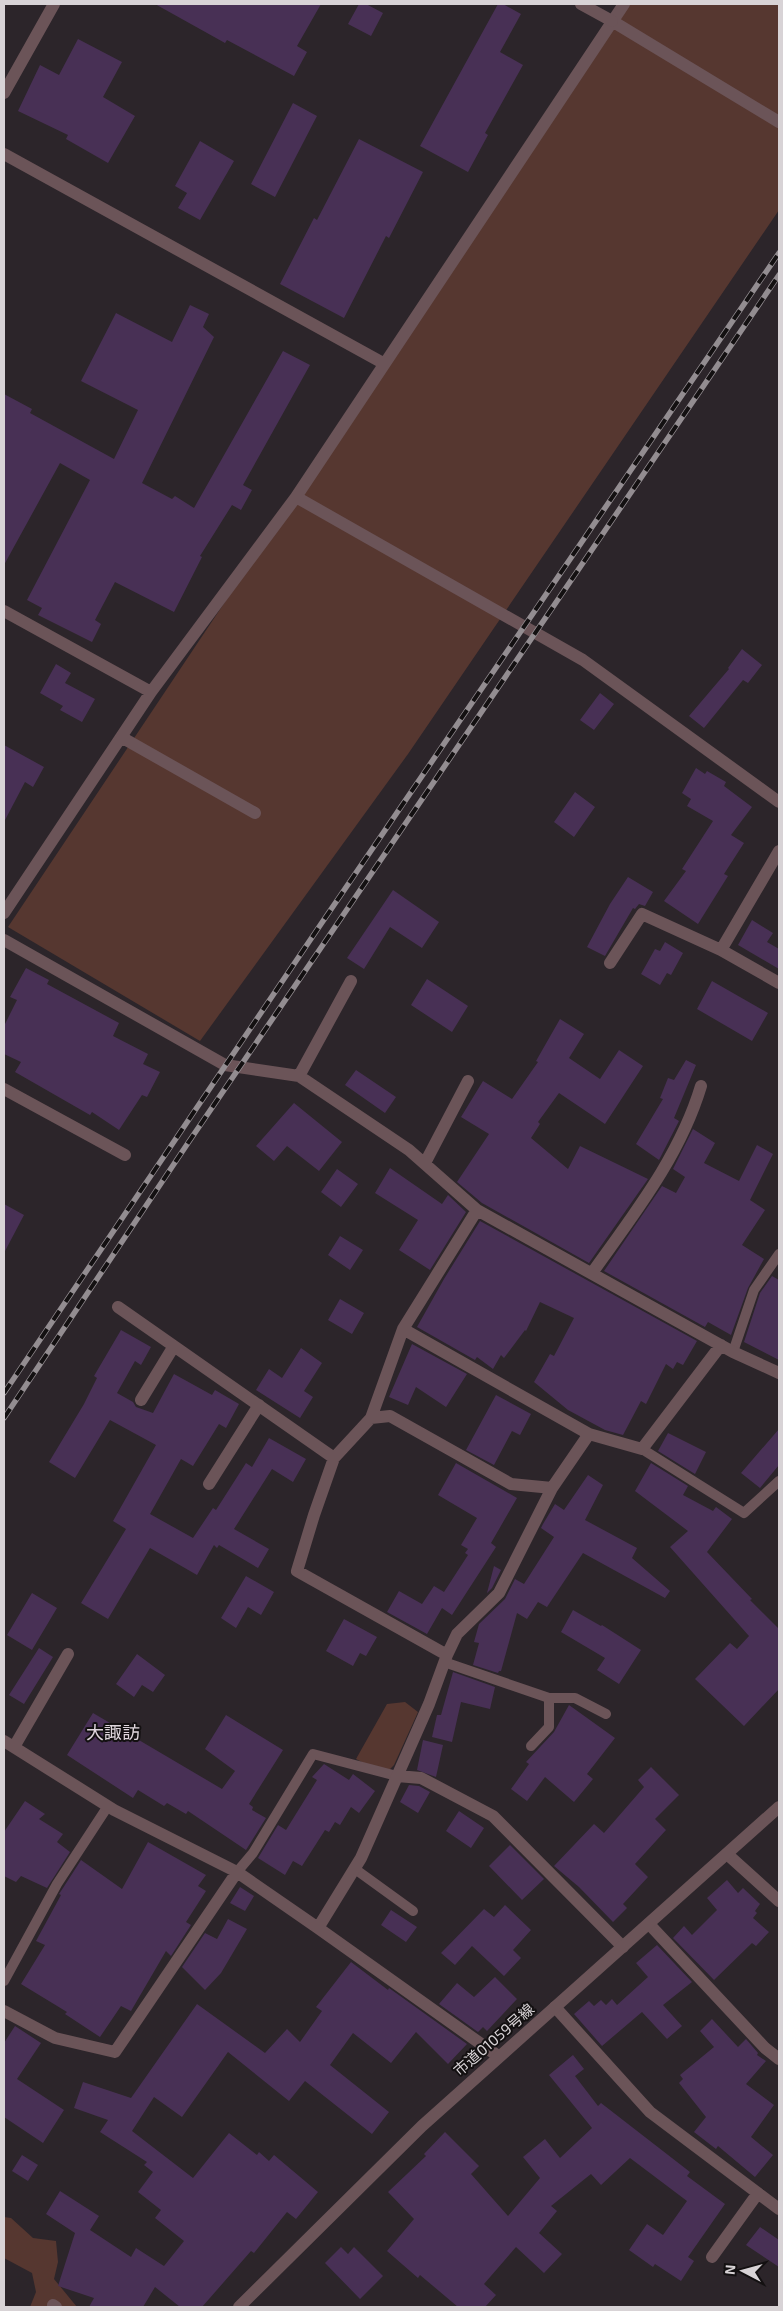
<svg xmlns="http://www.w3.org/2000/svg" width="783" height="2311" font-family="'Exo 2','Noto Sans JP',sans-serif">
	<style>
		.green { fill: #563730 }
		.building { fill: #483055 }
		.lines { fill: none; stroke-linecap: round; stroke-linejoin: round }
		.service { stroke: #6b5458; stroke-width: 10 }
		.minor { stroke: #6b5458; stroke-width: 12 }
		.tertiary { stroke: #6b5458; stroke-width: 12 }
		.rail-casing { stroke: #938d91; stroke-width: 5.5 }
		.rail { stroke: #131011; stroke-width: 4; stroke-dasharray: 11; stroke-linecap: butt }
		.labels { text-anchor: middle; stroke-width: 4; stroke-linejoin: round; paint-order: stroke }
		.street-label { font-size: 15px; fill: #d8d3d6; stroke: #131011 }
		.quarter-label { font-size: 18px; fill: #ded5db; stroke: #131011 }
	</style>
	<rect width="100%" height="100%" fill="#2c252a"/>
	<path class="green" d="M624 4H779V210L408 754 200 1041 8 927Z
		M405 1702 418 1712 394 1765 385 1774 356 1759 387 1704Z
		M4 2217 11 2218 33 2238 56 2241 58 2262 54 2279 77 2307H30L36 2292 32 2273 4 2258Z"/>
	<path class="building" d="M155 4H321L297 46 307 52 294 76 227 40 225 43Z
		M359 4H366L383 13 371 36 348 24Z
		M498 4H503L521 14 500 52 523 65 485 133 488 135 468 172 420 146Z
		M78 39 122 62 103 97 135 116 108 163 66 139 68 135 18 111 40 65 59 75Z
		M293 103 317 116 275 197 251 184Z
		M359 139 423 172 389 238 386 236 344 318 280 284 314 218 317 220Z
		M200 141 234 161 200 220 178 208 187 193 175 186Z
		M190 305 209 314 203 327 214 337 142 483 172 499 175 496 194 508 283 351 310 365 243 485 252 490 241 510 232 505 200 556 202 557 174 612 115 582 95 620 101 624 92 642 38 615 42 608 27 600 90 480 60 463 4 565V394L32 409 30 413 114 459 138 410 81 381 116 313 172 342Z
		M742 649 762 665 748 683 743 680 704 728 689 716 729 669 728 668Z
		M56 664 71 673 65 683 95 699 82 722 60 710 63 706 40 693Z
		M600 693 614 704 594 730 580 720Z
		M4 745 44 767 33 787 25 782 4 822Z
		M696 768 705 774 707 771 726 782 724 786 752 807 731 835 744 843 724 874 728 876 698 924 664 901 686 871 682 869 713 821 687 806 691 799 682 793Z
		M575 792 595 807 574 837 554 822Z
		M628 877 653 892 645 906 639 904 635 909 633 908 605 956 587 947 610 904Z
		M393 890 439 922 422 948 390 927 364 969 347 958Z
		M752 920 773 933 767 942 779 949V969L738 945Z
		M665 942 683 953 671 975 667 973 660 985 641 974 655 949 660 951Z
		M26 968 49 980 47 984 119 1023 113 1036 148 1054 143 1064 160 1072 147 1097 142 1095 119 1130 92 1112 90 1115 15 1072 21 1062 4 1054V1026L17 1000 10 997Z
		M427 979 468 1006 452 1032 411 1005Z
		M712 981 768 1013 752 1041 697 1009Z
		M560 1019 584 1034 569 1058 600 1079 619 1050 643 1066 605 1124 559 1093 538 1122 540 1124 531 1138 568 1169 580 1146 648 1179 589 1263 482 1203 457 1182 489 1134 461 1117 483 1081 512 1099 538 1062 536 1061Z
		M686 1060 696 1065 674 1118 679 1121 659 1160 636 1144 663 1099 660 1098 668 1078 674 1080Z
		M356 1070 396 1097 385 1113 345 1085Z
		M294 1103 342 1142 319 1171 287 1146 274 1161 256 1146Z
		M693 1129 715 1143 704 1163 739 1181 757 1145 773 1154 750 1200 765 1210 742 1245 764 1259 748 1288 731 1335 708 1322 705 1327 604 1271 662 1186 676 1193 685 1177 673 1169Z
		M390 1168 442 1204 448 1195 466 1212 430 1270 399 1250 418 1220 375 1193Z
		M337 1169 358 1184 341 1207 321 1192Z
		M4 1204 24 1215 4 1253Z
		M480 1221 697 1341 683 1365 677 1362 673 1369 666 1364 646 1404 641 1401 623 1435 605 1430 568 1410 534 1382 550 1354 554 1356 574 1318 540 1302 526 1331 525 1330 504 1358 501 1355 493 1369 477 1357 475 1360 417 1327 444 1279Z
		M340 1236 363 1250 350 1270 328 1255Z
		M772 1276 779 1280V1360L744 1342 760 1293Z
		M340 1299 364 1313 352 1334 328 1320Z
		M121 1330 151 1347 141 1365 135 1361 117 1393 133 1402 136 1407 153 1413 174 1374 212 1395 215 1390 239 1404 226 1428 219 1424 193 1466 181 1459 150 1514 193 1538 213 1508 216 1510 246 1463 252 1467 269 1438 306 1459 293 1482 272 1469 234 1529 269 1549 258 1568 219 1545 217 1548 214 1545 197 1575 150 1548 108 1619 81 1603 126 1529 113 1521 156 1445 110 1420 75 1478 49 1462 84 1404 97 1378 94 1376Z
		M412 1344 467 1374 446 1407 416 1387 408 1405 389 1397Z
		M301 1348 322 1363 304 1391 313 1397 300 1418 256 1390 269 1369 282 1378Z
		M496 1395 531 1414 520 1435 512 1431 494 1465 466 1450Z
		M779 1429V1465L760 1488 741 1473Z
		M668 1433 706 1452 695 1474 658 1451Z
		M456 1463 517 1498 491 1543 496 1547 452 1615 442 1608 427 1634 387 1612 399 1591 422 1604 434 1586 444 1592 468 1555 465 1553 468 1549 461 1545 477 1518 438 1495Z
		M651 1463 688 1486 683 1495 713 1511 716 1507 732 1519 707 1552 752 1599 750 1600 779 1629V1689L744 1726 695 1679 730 1643 737 1649 749 1636 670 1547 688 1531 635 1491Z
		M588 1475 603 1485 585 1520 637 1548 632 1558 670 1591 665 1598 583 1553 547 1607 538 1602 527 1619 517 1613 501 1671H499L498 1673 473 1665 479 1643 474 1642 479 1624 505 1599 515 1579 524 1584 554 1537 541 1528 543 1524 555 1504 564 1510Z
		M494 1566 501 1570 492 1588 487 1593Z
		M246 1576 274 1592 261 1615 248 1607 236 1628 221 1618Z
		M32 1593 57 1608 32 1650 7 1635Z
		M573 1610 601 1626 602 1625 641 1650 619 1684 597 1670 605 1658 561 1632Z
		M344 1619 377 1637 366 1656 360 1653 353 1666 326 1651Z
		M39 1648 53 1657 24 1704 9 1695Z
		M137 1654 165 1675 153 1692 142 1685 134 1697 116 1684Z
		M453 1672 495 1687 490 1709 461 1702 452 1742 432 1737 437 1715H441Z
		M569 1705 615 1738 587 1774 593 1779 574 1802 545 1777 527 1801 511 1789 529 1764 526 1762 554 1732Z
		M93 1713 222 1789 235 1771 205 1749 226 1715 283 1750 249 1804 253 1807 252 1810 266 1818 246 1850 188 1811 186 1814 167 1803 164 1806 138 1790 133 1798 67 1755Z
		M423 1740 443 1745 436 1777 417 1770Z
		M324 1764 349 1780 353 1774 375 1791 359 1813 351 1807 340 1825 335 1822 329 1832 325 1830 302 1866 293 1861 285 1875 258 1858 278 1825 286 1830 317 1780 312 1777Z
		M651 1767 679 1795 655 1819 666 1830 635 1864 648 1877 623 1904 627 1908 613 1922 579 1887 554 1866 594 1824 604 1833 644 1787 638 1780Z
		M409 1785 419 1786 430 1792 418 1813 400 1802Z
		M25 1801 45 1814 39 1819 63 1834 57 1842 70 1852 47 1888 21 1876 16 1882 4 1876V1832Z
		M459 1811 484 1828 471 1848 446 1831Z
		M148 1842 206 1875 198 1886 206 1891 186 1922 191 1925 171 1956 166 1951 131 2011 121 2006 100 2037 65 2014 67 2012 21 1984 45 1945 36 1941 61 1895 59 1894 63 1888 81 1860 122 1889Z
		M510 1845 544 1879 522 1900 489 1866Z
		M727 1880 738 1893 743 1888 760 1904 755 1911 757 1913 753 1918 769 1932 756 1946 752 1943 714 1980 673 1938 684 1926 692 1935 717 1910 707 1898Z
		M240 1887 254 1896 245 1911 230 1903Z
		M505 1905 531 1930 513 1950 521 1958 504 1976 472 1946 455 1965 441 1953 484 1909 494 1917Z
		M391 1910 417 1927 406 1942 381 1925Z
		M228 1919 247 1929 221 1973 205 1990 182 1967 205 1933 217 1939Z
		M657 1945 692 1982 663 2005 682 2026 667 2039 642 2012 602 2046 574 2014 589 2001 594 2006 601 2000 606 2005 612 1999 617 2005 648 1977 636 1963Z
		M351 1962 388 1990 389 1988 467 2044 448 2064 416 2032 391 2063 353 2033 330 2065 389 2112 372 2134 305 2081 289 2101 228 2052 182 2117 154 2097 132 2131 193 2178 229 2133 257 2155 259 2152 269 2161 274 2155 318 2192 296 2219 287 2212 254 2253 251 2251 202 2307H180L155 2287 143 2307H89L94 2298 58 2286 75 2233 46 2214 60 2191 99 2216 90 2230 131 2257 136 2248 164 2266 184 2241 155 2218 161 2210 138 2192 153 2172 144 2165 147 2162 100 2132 108 2120 74 2108 83 2082 131 2098 197 2004 265 2053 287 2029 300 2042 322 2011 316 2007Z
		M495 1977 517 1999 487 2031 483 2027 478 2032 439 2004 457 1983 474 1997Z
		M712 2019 738 2047 746 2039 758 2053 757 2055 766 2061 746 2084 774 2105 751 2137 773 2155 755 2177 718 2146 716 2149 694 2132 706 2117 679 2083 683 2079 680 2075 714 2047 700 2031Z
		M15 2026 41 2043 17 2079 64 2110 43 2143 4 2117V2043Z
		M573 2055 584 2069 575 2076 598 2106 601 2103 690 2172 687 2176 725 2204 688 2257 694 2261 681 2281 655 2264 653 2267 629 2250 647 2224 663 2235 687 2201 630 2158 601 2185 591 2174 551 2206 557 2211 539 2233 562 2254 544 2273 516 2247 484 2284 496 2295 485 2307H458L420 2275 418 2278 387 2251 414 2219 388 2192 426 2156 424 2154 445 2132 479 2166 471 2174 508 2216 540 2178 523 2157 545 2139 560 2158 592 2128 549 2075Z
		M22 2155 38 2165 28 2181 12 2171Z
		M760 2227 779 2240V2267L746 2245Z
		M341 2247 348 2254 354 2247 383 2276 360 2299 325 2263Z"/>
	<g class="lines">
		<path class="service" d="M733 1352 754 1290 779 1254
			M642 1449 744 1513 779 1481
			M444 1662 549 1698H575L606 1714
			M531 1746 549 1727V1698
			M355 1869 413 1911
			M237 1872 253 1853 313 1754 397 1776
			M4 1981 57 1884 108 1806"/>
		<path class="minor" d="M612 21 779 122
			M4 93 54 4
			M4 154 383 363
			M296 497 583 660 779 802
			M4 611 151 692
			M121 737 255 813
			M4 913 151 692 296 497 624 4
			M4 940 225 1065 299 1076 409 1150 477 1210 733 1352 779 1373
			M721 950 779 851
			M610 963 642 914 721 950 779 983
			M299 1076 351 981
			M4 1089 125 1155
			M425 1163 468 1081
			M592 1273C634 1214 680 1156 701 1086
			M118 1307 334 1458 371 1418 390 1416 511 1484 552 1488
			M403 1329 477 1210
			M141 1400 174 1346
			M371 1418 403 1329 589 1434 642 1449 721 1345
			M334 1458 314 1515 297 1571 447 1655 457 1634 499 1593 552 1488 589 1434
			M209 1484 259 1405
			M4 1741 114 1810 237 1872 318 1928 498 2056
			M14 1747 68 1654
			M397 1776 421 1778 493 1816 623 1947
			M727 1854 779 1901
			M649 1924 765 2048 779 2059
			M318 1928 361 1858 429 1704 447 1655
			M555 2007 650 2112 779 2209
			M4 2011 55 2038 115 2052 237 1872
			M712 2257 758 2193
			M53 2305 56 2307"/>
		<path class="tertiary" d="M581 4 612 21
			M239 2307 422 2126 779 1807"/>
		<g class="rail-casing">
			<path id="rail" d="M4 1393 321 924 779 253
				M4 1418 190 1140 779 275"/>
		</g>
		<use href="#rail" class="rail"/>
	</g>
	<g class="labels">
		<g class="street-label">
			<text transform="translate(494 2040) rotate(-41)" y="5">市道01059号線</text>
		</g>
		<g class="quarter-label">
			<text x="113" y="1739">大諏訪</text>
		</g>
	</g>
	<rect width="783" height="2311" fill="none" stroke="#d8d3d6" stroke-width="10"/>
	<g transform="translate(743 2271) rotate(276)" stroke="#131011" stroke-width="4" paint-order="stroke">
	<path d="M0-4L9 19L0 12L-9 19Z" fill="#d8d3d6"/>
	<text y="-8" font-size="14" font-weight="bold" text-anchor="middle" fill="#d8d3d6">N</text>
	</g>
</svg>
